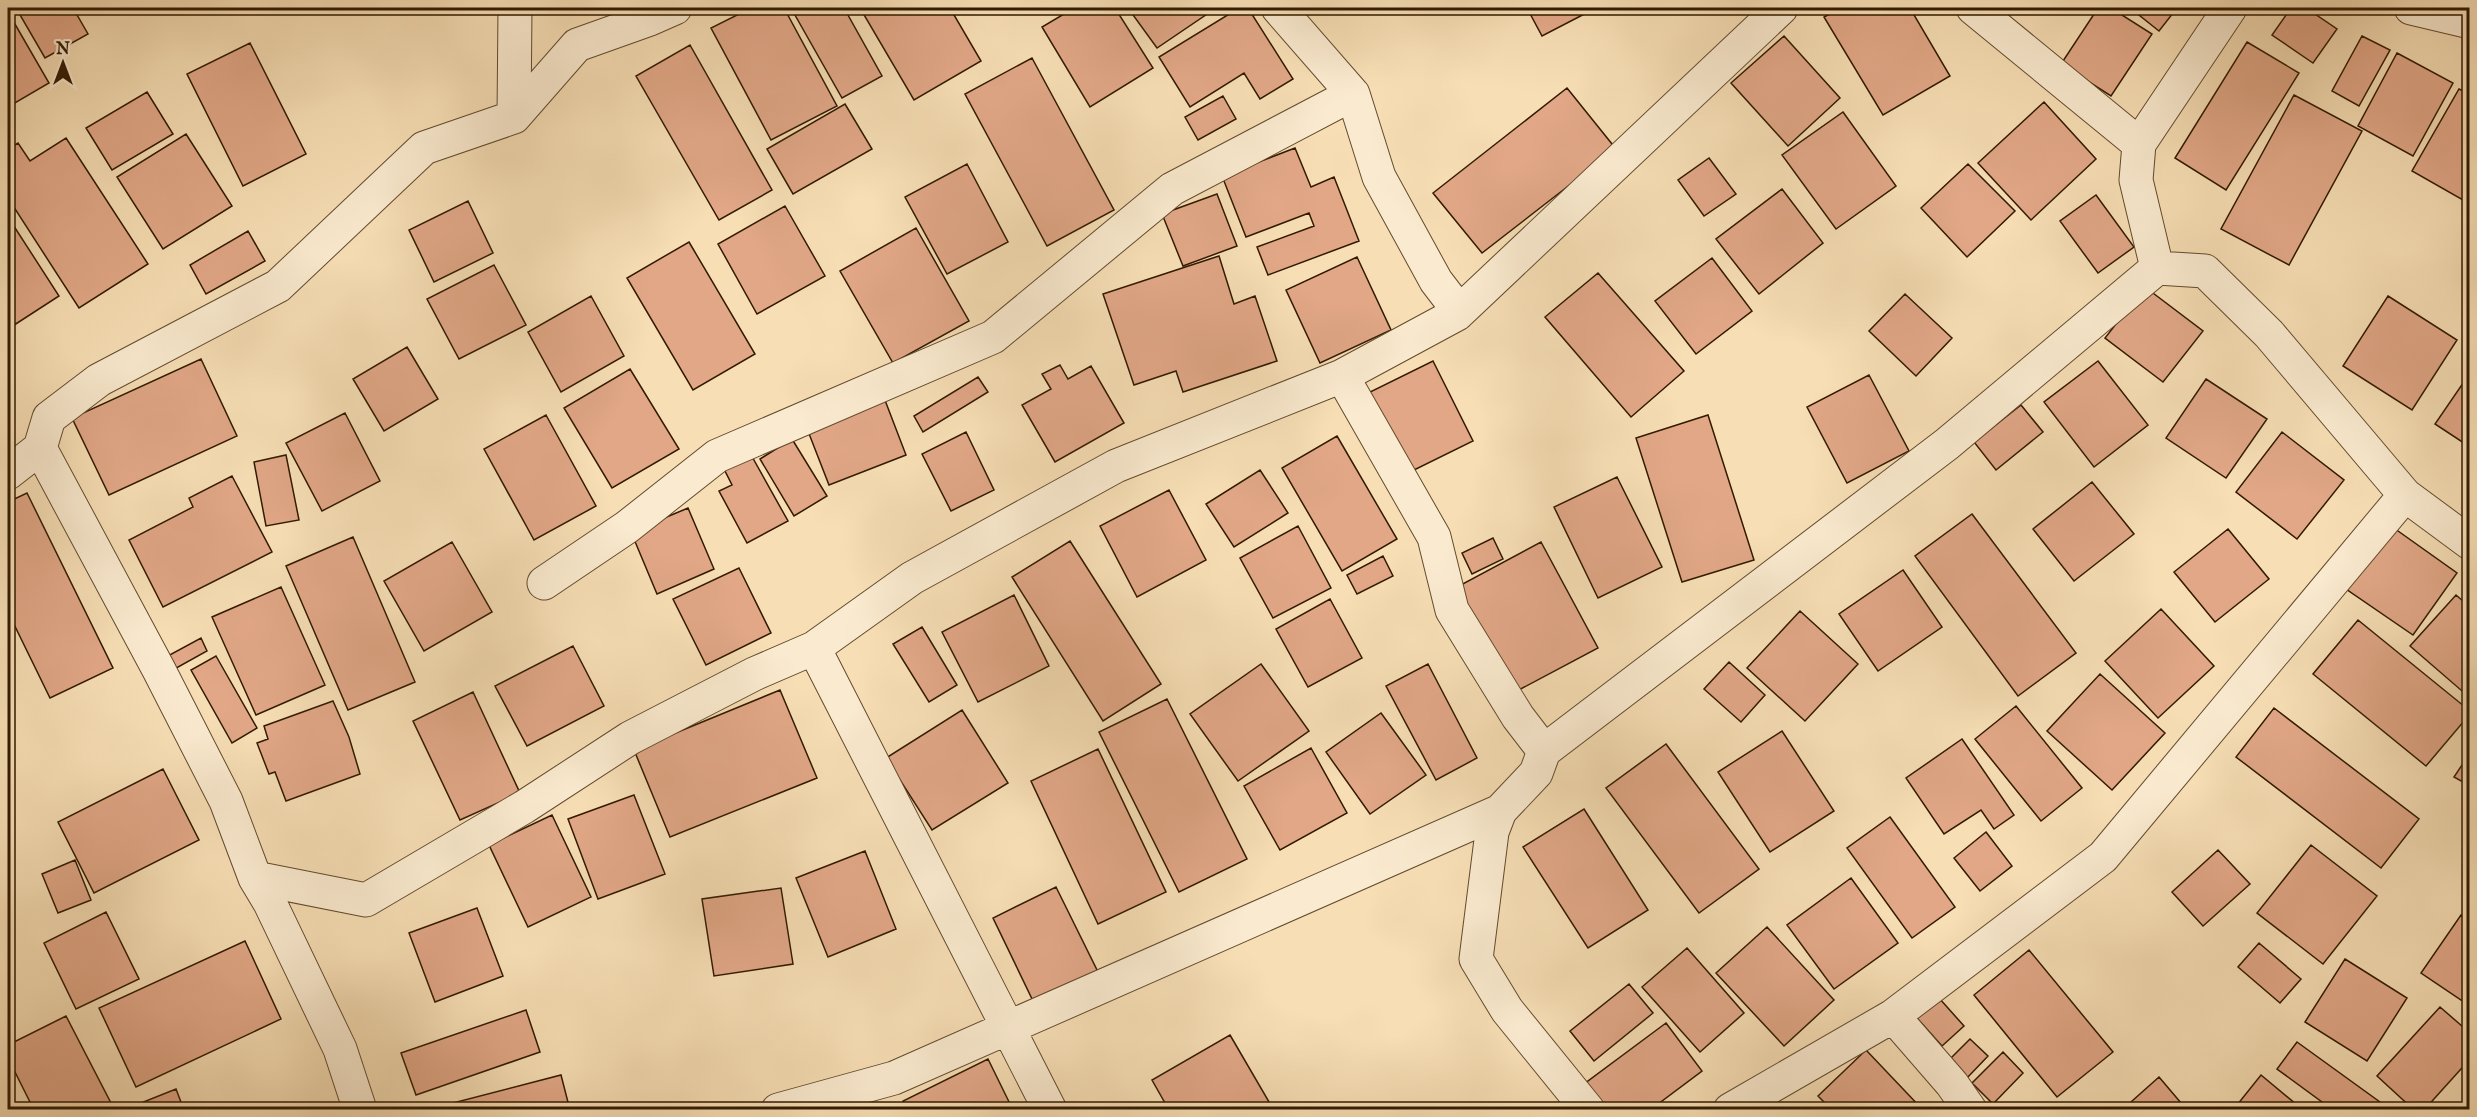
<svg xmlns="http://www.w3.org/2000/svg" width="2477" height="1117" font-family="'IM FELL English',serif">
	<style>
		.building { fill: #e1a787; stroke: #311a00; stroke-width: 1.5 }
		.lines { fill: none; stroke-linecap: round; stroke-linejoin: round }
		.street-casing { stroke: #624b2d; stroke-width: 35 }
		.street { stroke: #faeacf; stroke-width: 33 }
	</style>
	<rect width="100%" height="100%" fill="#f7deb5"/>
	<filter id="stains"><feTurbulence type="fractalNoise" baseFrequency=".00333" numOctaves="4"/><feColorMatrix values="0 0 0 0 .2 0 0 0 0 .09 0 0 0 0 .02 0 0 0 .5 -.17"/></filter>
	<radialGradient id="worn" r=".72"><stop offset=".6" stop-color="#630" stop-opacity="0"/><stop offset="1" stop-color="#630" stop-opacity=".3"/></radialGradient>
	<path class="building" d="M16 8H73L88 34 45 58Z
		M751 8H784L837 106 771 140 711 28Z
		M791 8H844L882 76 842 98Z
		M860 8H950L981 61 914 100Z
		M1074 8H1115L1153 68 1090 107 1042 27Z
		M1128 8H1216L1157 48Z
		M1239 8H1248L1293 79 1260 99 1244 73 1190 107 1159 57Z
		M1527 8H1596L1542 36Z
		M1841 8H1910L1950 76 1883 115 1824 17Z
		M2098 8H2111L2152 34 2111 96 2061 64Z
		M2136 8H2177L2159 31 2134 11Z
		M2291 8H2306L2337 29 2313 63 2272 35Z
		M8 12 49 83 8 107Z
		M1784 36 1840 98 1788 146 1731 83Z
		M2362 36 2390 50 2359 106 2332 91Z
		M2247 42 2299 73 2226 190 2175 158Z
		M250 43 306 154 243 186 187 74Z
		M690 45 772 190 719 220 636 76Z
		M2397 53 2453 83 2413 156 2358 126Z
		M1032 58 1114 210 1047 246 965 94Z
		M1567 88 1616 149 1482 253 1433 193Z
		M2459 89 2470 94V204L2412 171Z
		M147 92 173 134 112 170 86 128Z
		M2294 95 2362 131 2289 265 2221 229Z
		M1223 96 1236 119 1198 140 1185 117Z
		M2044 102 2096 159 2031 220 1978 163Z
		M845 104 872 149 793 194 767 149Z
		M1843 112 1896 186 1836 229 1782 155Z
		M186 134 232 206 163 249 117 177Z
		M66 138 148 264 79 308 8 198V149L18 143 30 161Z
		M1295 148 1311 187 1334 177 1359 241 1268 275 1257 247 1314 226 1309 213 1246 237 1222 176Z
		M1709 158 1736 194 1704 216 1678 180Z
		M967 164 1008 242 947 274 905 197Z
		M1968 164 2015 211 1967 257 1921 208Z
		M1782 189 1823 243 1759 294 1716 239Z
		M1217 194 1237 246 1183 266 1162 214Z
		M2096 195 2134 247 2098 273 2060 221Z
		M468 201 493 253 434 282 409 230Z
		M785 206 825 276 757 314 718 244Z
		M8 217 59 296 8 329Z
		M916 228 969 321 893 363 840 271Z
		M248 231 265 261 206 294 190 265Z
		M689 242 755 354 693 390 627 278Z
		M1219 256 1234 304 1255 296 1277 361 1183 392 1176 371 1134 385 1103 294Z
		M1357 257 1391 330 1320 363 1286 290Z
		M1712 258 1752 311 1696 354 1655 301Z
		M494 265 526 325 459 359 427 299Z
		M1598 273 1684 371 1631 417 1545 317Z
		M2145 287 2203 331 2163 382 2105 338Z
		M1905 294 1952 338 1916 376 1869 331Z
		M591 296 624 356 561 392 528 332Z
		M2388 296 2457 340 2412 410 2343 366Z
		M407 347 438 399 384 431 353 379Z
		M201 359 237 436 109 495 72 418Z
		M1433 361 1473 441 1408 473 1368 393Z
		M2098 361 2148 425 2094 467 2044 402Z
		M1060 365 1068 379 1091 366 1124 423 1055 462 1022 405 1051 389 1042 374Z
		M630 369 679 449 612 488 564 408Z
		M2470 373V447L2435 424Z
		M1869 375 1909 451 1847 483 1807 407Z
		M978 377 988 392 923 432 914 416Z
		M2206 379 2267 419 2226 478 2166 438Z
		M883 395 906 455 829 485 806 426Z
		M2021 405 2043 432 1996 470 1974 442Z
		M345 413 380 481 322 511 286 443Z
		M546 415 596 506 534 540 484 449Z
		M1708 415 1754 560 1682 582 1636 438Z
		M966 432 994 490 951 511 922 454Z
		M2282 432 2344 480 2297 539 2236 492Z
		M1337 436 1397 539 1342 571 1282 468Z
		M792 439 827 496 794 516 760 459Z
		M750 453 788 521 747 543 719 491 732 485 723 467Z
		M286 455 299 520 266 526 254 462Z
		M1260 470 1288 513 1234 547 1206 504Z
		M232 476 272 552 163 607 129 540 193 507 189 498Z
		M1617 477 1662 567 1598 598 1554 507Z
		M2092 482 2134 534 2074 581 2033 529Z
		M1169 490 1206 560 1137 597 1100 526Z
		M27 493 113 668 50 698 8 612V502Z
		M688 508 714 569 657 594 631 532Z
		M1972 514 2076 653 2018 696 1915 556Z
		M1298 526 1331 588 1273 618 1240 558Z
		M2391 526 2457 573 2413 635 2346 589Z
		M2228 529 2269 579 2215 622 2174 572Z
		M353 537 415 682 348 710 286 566Z
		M1493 538 1503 559 1472 574 1462 553Z
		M1070 541 1161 684 1103 721 1012 577Z
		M452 542 492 612 424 651 384 581Z
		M1541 542 1598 648 1515 692 1457 587Z
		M1383 556 1393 576 1357 594 1347 575Z
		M739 568 771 633 706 665 673 599Z
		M1903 570 1942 627 1878 671 1839 614Z
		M281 587 325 685 256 715 212 617Z
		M1014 595 1049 666 978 702 942 632Z
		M2456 595 2470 607 2469 697 2410 646Z
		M1330 599 1362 658 1308 687 1276 629Z
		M2161 609 2214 666 2158 718 2105 661Z
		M1800 611 1858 664 1805 721 1747 668Z
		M2358 620 2470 711V714L2426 766 2313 674Z
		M922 627 957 685 929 702 893 644Z
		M201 638 207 651 171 671 164 658Z
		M573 646 604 706 527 746 495 686Z
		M216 656 257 728 232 743 191 670Z
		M1729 662 1765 695 1741 722 1704 689Z
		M1261 664 1309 731 1238 781 1190 714Z
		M1428 664 1477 758 1436 780 1386 686Z
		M2100 674 2165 733 2112 790 2047 731Z
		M780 690 817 778 670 837 634 750Z
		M473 692 520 793 460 820 413 721Z
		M1167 699 1247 859 1179 892 1099 732Z
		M333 701 349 737 360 774 286 801 275 772 269 774 257 743 268 739 264 726Z
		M2016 706 2082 788 2041 821 1975 739Z
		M2274 708 2419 819 2381 868 2236 757Z
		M962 710 1008 783 932 830 886 758Z
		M1381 713 1426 775 1370 814 1326 752Z
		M1782 731 1834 811 1770 852 1718 772Z
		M1962 739 2014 815 1994 829 1981 810 1944 834 1906 778Z
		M1666 744 1759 869 1699 913 1606 788Z
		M1311 748 1347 813 1280 850 1244 786Z
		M1098 749 1166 892 1098 924 1031 781Z
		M2470 753V786L2454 777Z
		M163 769 199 840 94 893 58 822Z
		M634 795 665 874 598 899 568 819Z
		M1584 809 1648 910 1588 948 1523 847Z
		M552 815 591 897 528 927 489 845Z
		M1890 817 1955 907 1912 938 1847 848Z
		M1986 832 2012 866 1980 891 1954 858Z
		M2311 845 2377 896 2323 964 2257 913Z
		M2218 850 2250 884 2203 926 2172 892Z
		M865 851 896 929 828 957 796 878Z
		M75 860 91 900 58 913 42 874Z
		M1851 878 1898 943 1834 989 1787 925Z
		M1056 887 1098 972 1034 1003 993 918Z
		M781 888 793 964 714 976 702 899Z
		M477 908 503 976 435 1002 409 933Z
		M106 912 139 979 76 1009 44 943Z
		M2461 915 2470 920V1006L2421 973Z
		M1767 927 1834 1000 1784 1046 1716 973Z
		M245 941 281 1019 136 1087 99 1008Z
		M2259 943 2301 979 2280 1003 2238 967Z
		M1687 948 1744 1013 1700 1052 1642 987Z
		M2029 950 2113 1052 2057 1097 1974 995Z
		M2345 959 2407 998 2367 1061 2305 1022Z
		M1629 984 1653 1013 1594 1061 1570 1031Z
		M1939 998 1964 1026 1942 1046 1916 1017Z
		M2440 1007 2470 1033V1059L2424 1110H2414L2377 1076Z
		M526 1010 540 1052 416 1095 401 1053Z
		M66 1016 112 1105 103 1110H34L8 1058V1045Z
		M1666 1023 1702 1071 1650 1110H1597L1580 1087Z
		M1230 1035 1272 1107 1268 1110H1169L1152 1080Z
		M1970 1039 1988 1056 1967 1078 1949 1060Z
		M2297 1042 2391 1110H2333L2277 1069Z
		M1866 1050 1923 1110H1832L1818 1096Z
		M2003 1052 2023 1073 1993 1104 1972 1083Z
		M988 1059 1013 1110H907L903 1101Z
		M561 1075 570 1110H426Z
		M2261 1075 2303 1110H2233Z
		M2159 1077 2187 1110H2122Z
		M176 1089 184 1110 126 1109Z"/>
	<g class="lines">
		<g class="street-casing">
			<path id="street" d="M1278 8 1353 94 1379 177 1436 281 1449 298 1457 314
				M1973 8 2139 144
				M2411 8 2470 22
				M514 117 515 8
				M2157 268 2136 180 2139 144 2230 8
				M1342 376 1434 537 1452 610 1518 717 1544 751 1536 773 1500 811 1492 832 1476 959 1507 1010 1588 1110
				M40 448 159 670 226 801 255 878 270 903 340 1049 360 1110
				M8 473 40 448 49 418 99 380 278 286 424 148 514 117 577 45 650 19 675 8
				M544 583 627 527 717 456 993 337 1172 189 1353 94
				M814 648 1050 1110
				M1544 751 1947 444 2157 268 2205 271 2269 334 2405 495 2470 543
				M255 878 366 900 524 807 630 738 754 674 814 648 912 578 1116 466 1342 376 1457 314 1781 8
				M1893 1016 1952 1084 1970 1110
				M778 1110 894 1078 1500 811
				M1730 1110 1893 1016 2103 857 2405 495"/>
		</g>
		<use href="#street" class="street"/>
	</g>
	<rect width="2477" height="1117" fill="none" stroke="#f7deb5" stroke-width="30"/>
	<rect x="9" y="9" width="2459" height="1099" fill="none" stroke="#311a00" stroke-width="3"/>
	<rect x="15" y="15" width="2447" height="1087" fill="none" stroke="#311a00" stroke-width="1.5"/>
	<g transform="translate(63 63)" stroke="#faeacf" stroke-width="4.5" paint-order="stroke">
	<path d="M0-4.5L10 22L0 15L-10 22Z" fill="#311a00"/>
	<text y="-9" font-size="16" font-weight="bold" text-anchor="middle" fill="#311a00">N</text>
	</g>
	<rect width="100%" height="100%" filter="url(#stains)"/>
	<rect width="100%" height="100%" fill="url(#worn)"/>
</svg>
